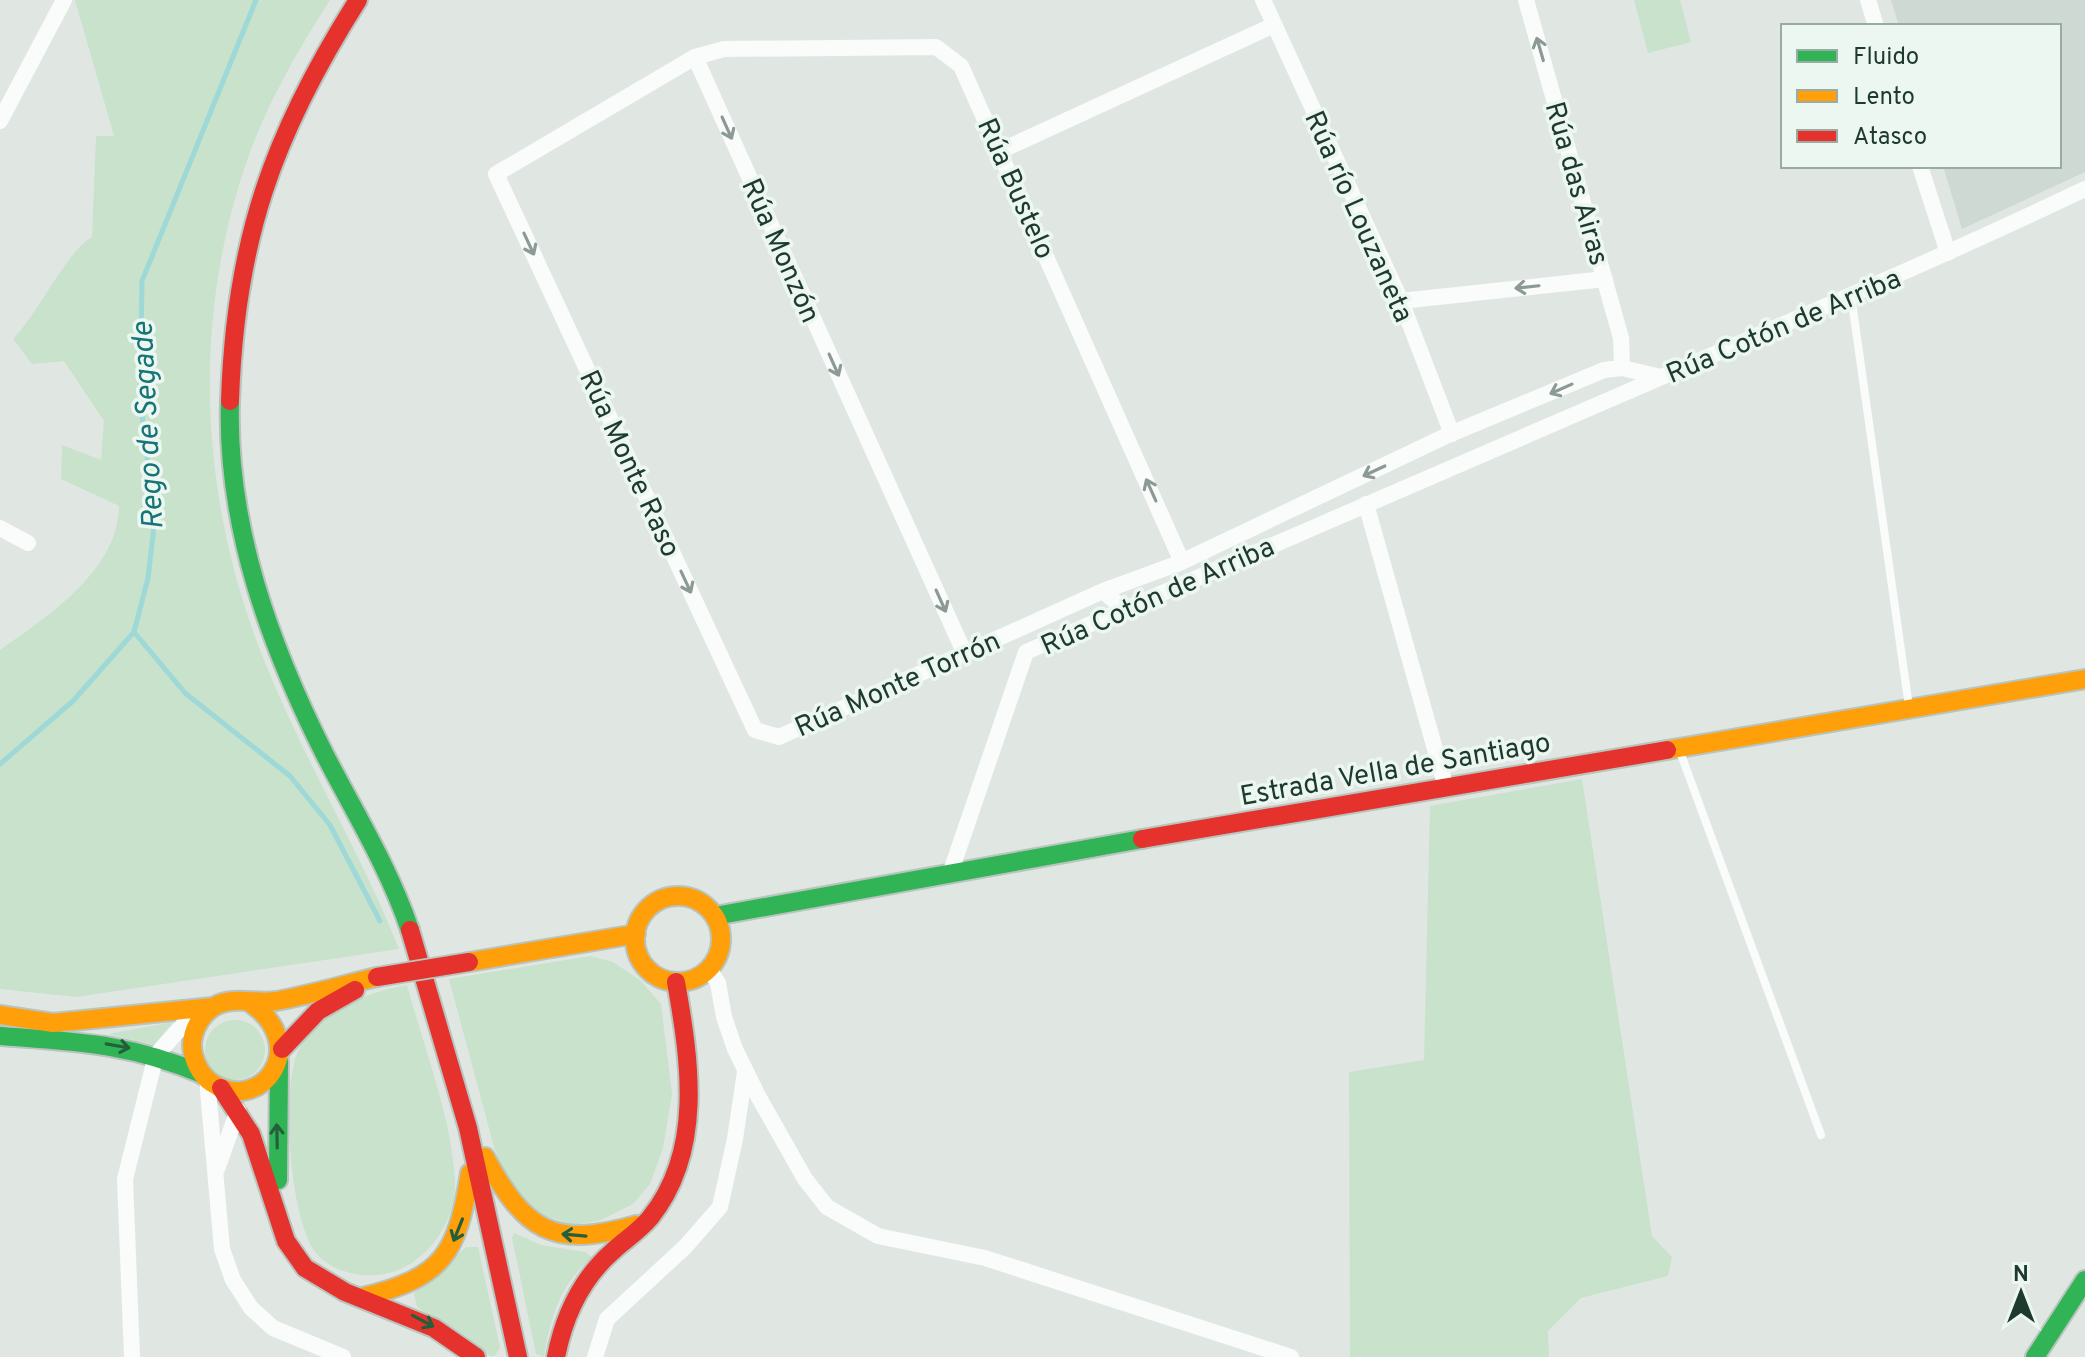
<svg xmlns="http://www.w3.org/2000/svg" width="2085" height="1357" font-family="Overpass,sans-serif">
	<style>
		.built { fill: #cdd9d2 }
		.green { fill: #c8e2cc }
		.lines { fill: none; stroke-linecap: round; stroke-linejoin: round }
		.stream { stroke: #9ed8d7; stroke-width: 5 }
		.fast-casing { stroke: #b9c4be; stroke-width: 22 }
		.slow-casing { stroke: #b9c4be; stroke-width: 22 }
		.jam-casing { stroke: #b9c4be; stroke-width: 22 }
		.lane { stroke: #fafbfb; stroke-width: 8 }
		.street { stroke: #fafbfb; stroke-width: 16 }
		.fast { stroke: #30b455; stroke-width: 18 }
		.slow { stroke: #ff9f0a; stroke-width: 18 }
		.jam { stroke: #e5322d; stroke-width: 18 }
		.jam-bridge-casing { stroke: #b9c4be; stroke-width: 22; stroke-linecap: butt }
		.jam-bridge { stroke: #e5322d; stroke-width: 18 }
		.oneway { stroke: #8c9a95 }
		.oneway2 { stroke: #235f3a }
		.labels { text-anchor: middle; stroke-width: 7; stroke-linejoin: round; paint-order: stroke }
		.street-label { font-size: 28px; fill: #1e3a2f; stroke: #edf7f1 }
		.water-label { font-size: 30px; font-style: italic; fill: #177477; stroke: #edf7f1 }
	</style>
	<rect width="100%" height="100%" fill="#e0e7e3"/>
	<path class="built" d="M1891 0H2085V172L1962 229 1943 166H2059V26H1899Z"/>
	<path class="green" d="M75 0H330C298 50 269 100 249 155 189 323 200 507 268 670 307 765 361 853 399 949L76 997 0 989V650C48 616 118 571 119 506L61 479 62 445 101 460 104 421 64 361 32 364 13 339C37 315 69 248 92 237L96 136H114Z
		M1634 0H1680L1691 42 1648 53Z
		M1582 779 1652 1236 1672 1257 1668 1276 1581 1298 1548 1331 1549 1357H1350L1349 1072 1424 1060 1430 806Z
		M590 956 613 962 640 980 661 1004 672 1094 663 1148 650 1184 633 1204 601 1220 574 1225 538 1214 508 1185 494 1147 449 979Z
		M407 985C424 1048 451 1115 455 1180 457 1220 428 1263 389 1273 364 1279 333 1273 316 1253 289 1221 278 1074 303 1042 329 1007 365 993 407 985Z
		M205 1050a30 30 0 1 1 60 0a30 30 0 1 1-60 0Z
		M173 1022 154 1045 108 1034Z
		M514 1233 541 1245 585 1252 592 1257C560 1285 551 1316 544 1357L536 1354 512 1238Z
		M466 1247H478L500 1347 495 1356H490L417 1307 414 1293Z"/>
	<g class="lines">
		<path class="stream" d="M134 632 185 693 290 776 330 825 380 921
			M0 764 73 701 134 632 148 578 155 518 140 399 142 281 256 0"/>
		<g class="fast-casing">
			<path id="fast" d="M230 401C226 525 270 646 325 755 355 813 389 868 410 930
				M715 916 1142 839
				M0 1036C78 1042 128 1043 202 1074
				M278 1180 279 1062
				M2035 1357 2085 1280"/>
		</g>
		<g class="slow-casing">
			<path id="slow" d="M1667 750 2085 679
				M635 939a43 43 0 1 1 86 0a43 43 0 1 1-86 0Z
				M469 962 636 934
				M249 1002C314 1046 260 1115 212 1083 200 1075 193 1060 192 1046 192 1030 201 1014 215 1006 233 996 256 1004 276 1001 310 995 343 985 377 977
				M0 1015 53 1023 213 1007
				M485 1157C525 1231 553 1249 636 1225
				M363 1297C444 1277 457 1254 470 1173"/>
		</g>
		<g class="jam-casing">
			<path id="jam" d="M230 401C235 241 273 134 358 0
				M1142 839 1667 750
				M410 930 468 1128 518 1357
				M282 1049 318 1011 355 990
				M221 1088 251 1134 286 1241 305 1268 345 1292 434 1328 476 1357
				M556 1357C564 1316 581 1279 613 1251 625 1240 639 1231 650 1218 704 1151 690 1061 676 982"/>
		</g>
		<path class="lane" d="M1851 295 1909 707
			M1679 749 1821 1135"/>
		<path class="street" d="M1263 0 1401 301 1452 434
			M1526 0 1621 338 1622 368
			M1868 0 1876 26
			M695 57 964 652
			M0 121 64 0
			M1000 151 1274 25
			M1920 166 1948 253
			M1401 301 1605 279
			M1366 504 1446 788
			M0 528 28 543
			M1175 565 1448 435 1604 370 1622 368 1661 377
			M1103 591 1182 562 961 66 936 47 724 49 695 57 496 174 755 730 779 737 1103 591 1125 610
			M951 871 1026 652C1224 566 1422 481 1620 395 1776 327 1932 262 2085 189
			M709 969 718 983 724 1017 735 1049 758 1096 805 1179 827 1207 878 1236 985 1258 1291 1357
			M207 1079 222 1249 233 1280 251 1308 273 1328 343 1357
			M217 1169 238 1110
			M132 1357 125 1179 156 1055 186 1022 203 1016
			M595 1357 607 1319 685 1247 720 1207 735 1139 745 1072"/>
		<use href="#fast" class="fast"/>
		<use href="#slow" class="slow"/>
		<use href="#jam" class="jam"/>
		<g class="jam-bridge-casing">
			<path id="jam-bridge" d="M377 977 469 962"/>
		</g>
		<use href="#jam-bridge" class="jam-bridge"/>
	</g>
	<defs><path id="oneway-shaft" d="M-6 0H5M1.5-3L5.5 0L1.5 3" fill="none" stroke-width="1.6" stroke-linecap="round" stroke-linejoin="round" transform="scale(2)"/></defs>
	<g class="oneway">
		<use href="#oneway-shaft" transform="translate(1540 49) rotate(-106)"/>
		<use href="#oneway-shaft" transform="translate(727 128) rotate(66)"/>
		<use href="#oneway-shaft" transform="translate(529 244) rotate(65)"/>
		<use href="#oneway-shaft" transform="translate(1527 287) rotate(174)"/>
		<use href="#oneway-shaft" transform="translate(834 365) rotate(66)"/>
		<use href="#oneway-shaft" transform="translate(1561 389) rotate(156)"/>
		<use href="#oneway-shaft" transform="translate(1374 471) rotate(155)"/>
		<use href="#oneway-shaft" transform="translate(1151 490) rotate(-114)"/>
		<use href="#oneway-shaft" transform="translate(686 582) rotate(65)"/>
		<use href="#oneway-shaft" transform="translate(941 601) rotate(66)"/>
	</g>
	<g class="oneway2">
		<use href="#oneway-shaft" transform="translate(118 1046) rotate(10)"/>
		<use href="#oneway-shaft" transform="translate(277 1136) rotate(-91)"/>
		<use href="#oneway-shaft" transform="translate(458 1230) rotate(112)"/>
		<use href="#oneway-shaft" transform="translate(574 1235) rotate(-175)"/>
		<use href="#oneway-shaft" transform="translate(423 1321) rotate(28)"/>
	</g>
	<g class="labels">
		<g class="street-label">
			<text transform="translate(1578 183) rotate(74)" y="10">Rúa das Airas</text>
			<text transform="translate(1017 188) rotate(66)" y="10">Rúa Bustelo</text>
			<text transform="translate(1360 216) rotate(66)" y="10">Rúa río Louzaneta</text>
			<text transform="translate(782 250) rotate(66)" y="10">Rúa Monzón</text>
			<text transform="translate(1783 325) rotate(-23)" y="10">Rúa Cotón de Arriba</text>
			<text transform="translate(631 463) rotate(65)" y="10">Rúa Monte Raso</text>
			<text transform="translate(1157 595) rotate(-24)" y="10">Rúa Cotón de Arriba</text>
			<text transform="translate(897 683) rotate(-24)" y="10">Rúa Monte Torrón</text>
			<text transform="translate(1395 768) rotate(-10)" y="10">Estrada Vella de Santiago</text>
		</g>
		<g class="water-label">
			<text transform="translate(147 426) rotate(-93)" y="10">Rego de Segade</text>
		</g>
	</g>
	<rect x="1781" y="24" width="280" height="144" fill="#edf7f1" stroke="#9aaba3" stroke-width="2"/>
	<rect x="1797" y="50" width="40" height="12" fill="#30b455" stroke="#9aaba3" stroke-width="2"/>
	<text x="1853" y="64" font-size="24" fill="#1e3a2f">Fluido</text>
	<rect x="1797" y="90" width="40" height="12" fill="#ff9f0a" stroke="#9aaba3" stroke-width="2"/>
	<text x="1853" y="104" font-size="24" fill="#1e3a2f">Lento</text>
	<rect x="1797" y="130" width="40" height="12" fill="#e5322d" stroke="#9aaba3" stroke-width="2"/>
	<text x="1853" y="144" font-size="24" fill="#1e3a2f">Atasco</text>
	<g transform="translate(2021 1293)" stroke="#edf7f1" stroke-width="6" paint-order="stroke">
	<path d="M0-6L14 30L0 20L-14 30Z" fill="#1e3a2f"/>
	<text y="-12" font-size="22" font-weight="bold" text-anchor="middle" fill="#1e3a2f">N</text>
	</g>
</svg>
